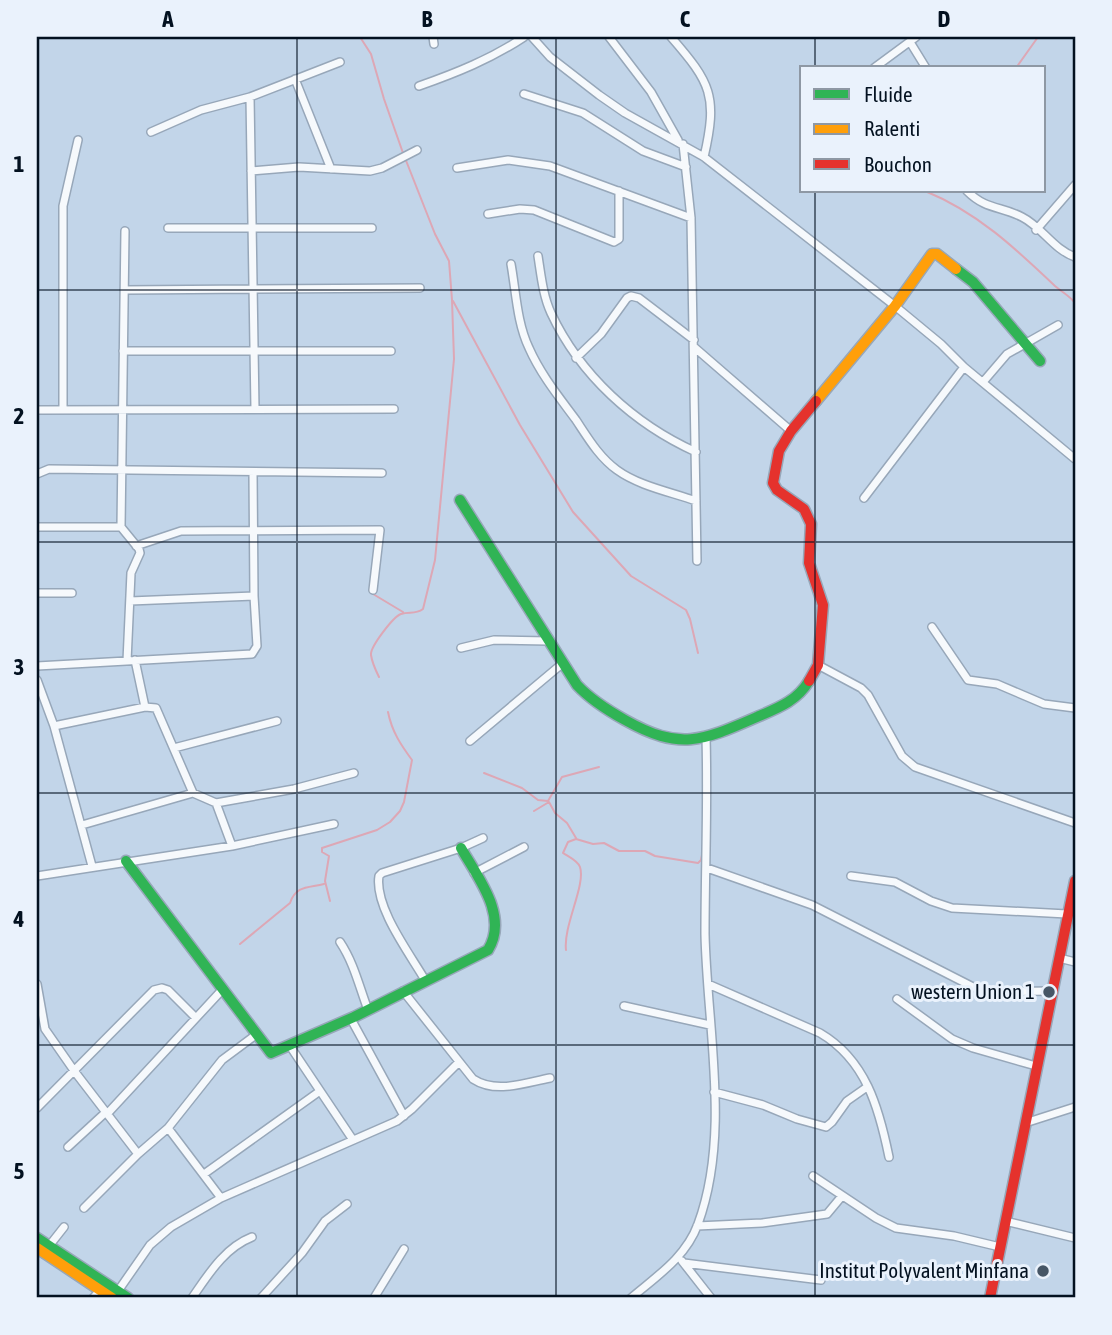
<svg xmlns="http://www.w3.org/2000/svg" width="1112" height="1335" font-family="'Asap Condensed',sans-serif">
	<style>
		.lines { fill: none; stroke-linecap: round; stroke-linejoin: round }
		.stream { stroke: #dda7b5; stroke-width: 2 }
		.street-casing { stroke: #97a7b9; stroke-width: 10 }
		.fast-casing { stroke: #97a7b9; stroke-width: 13 }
		.slow-casing { stroke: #97a7b9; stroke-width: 13 }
		.jam-casing { stroke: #97a7b9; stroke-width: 13 }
		.street { stroke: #f6f9fc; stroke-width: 7 }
		.fast { stroke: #30b455; stroke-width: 10 }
		.slow { stroke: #ff9f0a; stroke-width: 10 }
		.jam { stroke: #e5322d; stroke-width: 10 }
		.grid { fill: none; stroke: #031120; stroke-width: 2; stroke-opacity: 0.55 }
		.poi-dot { fill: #465666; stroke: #eaf2fc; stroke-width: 2.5 }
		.labels { text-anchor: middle; stroke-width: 6; stroke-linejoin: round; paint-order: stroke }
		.poi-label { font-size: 21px; fill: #031120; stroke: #eaf2fc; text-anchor: end }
		.neatline { fill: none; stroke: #031120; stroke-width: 2.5 }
		.grid-label { font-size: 23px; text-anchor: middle; font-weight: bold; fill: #031120 }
	</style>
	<rect width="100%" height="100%" fill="#c2d5e9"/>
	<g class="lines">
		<path class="stream" d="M360 37 371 54 384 99 403 153
			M1016 68 1038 37
			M925 191C977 212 1015 248 1055 286 1062 292 1070 296 1075 303
			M453 301 520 425 573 512 631 576 686 610 690 619 698 653
			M373 594 403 612
			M379 677C376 671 372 662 371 655 370 647 393 617 401 614 409 611 415 615 423 609L435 560 454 359 452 300 449 261 435 234 405 158
			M484 773 522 788 538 800 548 801 562 777 599 767
			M534 811 549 802 555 813 567 823 576 838
			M330 901 325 881 329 856 322 852V848L377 830 390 822 400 811 404 802 412 760C401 745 392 732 388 712
			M240 944 290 903C296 885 309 888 324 884
			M566 950C563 926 586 885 580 867 578 861 569 857 563 853L568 842 576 839 593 844 604 843 619 851H645L655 856 698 863 701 860 703 850"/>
		<g class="street-casing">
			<path id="street" d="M433 37 434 44
				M532 37 550 57 599 95 625 113 704 157 895 306 941 344 964 367 1075 459
				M609 37 651 92 678 140
				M671 37C711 83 718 96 704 157
				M910 42 926 68
				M874 68 916 37
				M295 79 331 169
				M419 86C456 73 491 59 524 37
				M524 94 583 113 643 151 686 167
				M250 97 255 409
				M151 132 201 110 250 97 340 62
				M683 144 691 218 697 561
				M457 168 508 160 550 166 691 218
				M251 171 299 167 370 171 382 168 417 150
				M967 191C986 210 1001 206 1022 217 1042 227 1053 249 1075 257
				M488 214 520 209 534 210 614 242 619 239V191
				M168 228H372
				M1036 230 1075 185
				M125 231 121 527 139 549 140 553 131 573 127 661
				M538 256C541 275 543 296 551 313 580 375 634 424 696 452
				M511 264C516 292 517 323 529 348 541 375 559 397 576 420 588 438 599 457 617 470 639 486 671 492 696 501
				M124 290 420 288
				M694 347 791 431
				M123 351H391
				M576 358 601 334 627 298 631 296 639 298 694 340
				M983 382 1007 354 1058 325
				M37 410 394 409
				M63 410V206L78 140
				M37 474 49 469 382 473
				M864 498 964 367
				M37 527H121
				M136 546 181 531 380 530 373 590
				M37 593H72
				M130 601 254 596
				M932 627 968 680 997 684 1044 704 1075 708
				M461 648 494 640 548 641
				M135 660 145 707
				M818 665 861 688 868 695 902 756 915 767 1075 823
				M37 666 252 654 257 646 254 596 253 472
				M37 680 54 726 92 866
				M54 726 145 707 156 708 193 793
				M470 741 563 663
				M174 748 277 721
				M216 803 232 846
				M82 825 193 793 216 803 294 789 354 773
				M707 868 812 905 983 992 1051 991
				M474 873 524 847
				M37 876 232 846 334 824
				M851 876 895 882 931 901 952 908 1067 914
				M340 942C354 963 359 986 368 1010
				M1059 958 1075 962
				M425 980C410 954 374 907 379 876L382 873 461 848 483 838
				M37 984 45 1029 75 1072 138 1154 168 1128 222 1060 257 1034
				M708 984 820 1033C866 1060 879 1108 889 1157
				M403 991 473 1079C496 1094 524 1083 550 1078
				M897 999 952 1039 973 1048 1036 1066
				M624 1006 710 1025
				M351 1019 404 1116
				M290 1046 353 1140
				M714 1092 763 1105 797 1119 826 1127 832 1122 847 1101 867 1087
				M37 1108 154 990 162 988 168 990 196 1018
				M107 1114 222 990
				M1025 1123 1075 1107
				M168 1128 221 1198
				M68 1147 106 1112
				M204 1174 320 1091
				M813 1176 876 1218 896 1228 954 1236 1000 1247
				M84 1208 138 1154
				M1005 1221 1075 1238
				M697 1226 762 1223 827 1214 842 1196
				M49 1246 64 1227
				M682 1261 711 1298
				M684 1263 821 1280
				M118 1291 150 1245 171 1227 221 1198 397 1121 412 1109 459 1062
				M93 1298 103 1287
				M192 1298C208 1275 224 1248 252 1237
				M261 1298 302 1253 325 1221 347 1204
				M374 1298 404 1249
				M631 1298C657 1276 686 1257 698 1224 731 1134 707 1028 705 934 705 868 708 803 706 737"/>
		</g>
		<g class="fast-casing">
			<path id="fast" d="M956 269 973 282 1040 361
				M460 500 577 685C591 700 607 710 625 720 680 751 702 741 757 717 778 708 797 701 809 681
				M126 861 271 1053 354 1017 488 950C509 916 478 878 461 848
				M37 1238 128 1298"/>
		</g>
		<g class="slow-casing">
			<path id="slow" d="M816 401 895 306 932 254H937L956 269
				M37 1248 112 1298"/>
		</g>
		<g class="jam-casing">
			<path id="jam" d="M809 681 818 665 823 605 809 563 811 524 804 509 777 490 773 483 779 451 791 431 816 401
				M990 1298 1075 881"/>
		</g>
		<use href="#street" class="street"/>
		<use href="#fast" class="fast"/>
		<use href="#slow" class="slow"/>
		<use href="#jam" class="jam"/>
	</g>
	<path class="grid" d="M297 37V1298M556 37V1298M815 37V68M815 191V1298M37 290H1075M37 542H1075M37 793H1075M37 1045H1075"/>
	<g class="poi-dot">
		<circle cx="1049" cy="992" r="7"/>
		<circle cx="1043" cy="1271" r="7"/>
	</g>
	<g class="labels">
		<g class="poi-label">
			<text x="1035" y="999">western Union 1</text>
			<text x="1029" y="1278">Institut Polyvalent Minfana</text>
		</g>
	</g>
	<rect width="1112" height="1335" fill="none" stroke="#eaf2fc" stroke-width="77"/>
	<rect x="800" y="66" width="245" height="126" fill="#eaf2fc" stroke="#8e98a4" stroke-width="2"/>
	<rect x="814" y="89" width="35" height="10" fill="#30b455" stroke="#8e98a4" stroke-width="2"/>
	<text x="864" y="102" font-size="21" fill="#031120">Fluide</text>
	<rect x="814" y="124" width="35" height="10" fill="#ff9f0a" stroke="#8e98a4" stroke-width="2"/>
	<text x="864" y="136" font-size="21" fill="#031120">Ralenti</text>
	<rect x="814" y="159" width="35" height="10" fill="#e5322d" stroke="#8e98a4" stroke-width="2"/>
	<text x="864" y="172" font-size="21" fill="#031120">Bouchon</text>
	<rect x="38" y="38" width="1036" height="1258" class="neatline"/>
	<g class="grid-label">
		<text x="168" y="27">A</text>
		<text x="427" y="27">B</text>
		<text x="685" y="27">C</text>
		<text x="944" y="27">D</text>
		<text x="19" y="172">1</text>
		<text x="19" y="424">2</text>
		<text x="19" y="675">3</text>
		<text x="19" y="927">4</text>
		<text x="19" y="1179">5</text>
	</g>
</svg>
